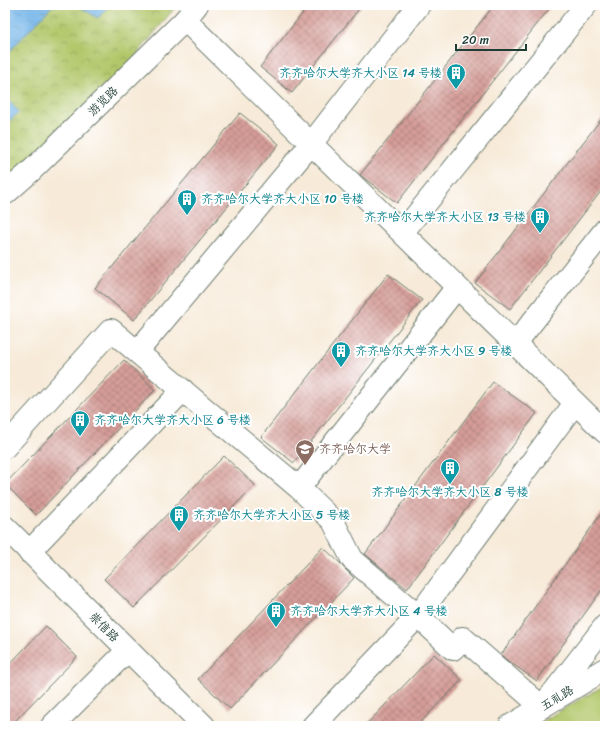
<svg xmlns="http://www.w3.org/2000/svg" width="610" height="731" font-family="Sriracha,'LXGW WenKai TC',sans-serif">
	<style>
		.park { fill: url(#park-crowns); stroke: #688250 }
		.pitch { fill: #b2c76b; stroke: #688250 }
		.water { fill: url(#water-ripples); stroke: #4a798e }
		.building { fill: url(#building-cross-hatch) }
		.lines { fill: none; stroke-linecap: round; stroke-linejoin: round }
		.minor-casing { stroke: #6b7a6d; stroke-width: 24 }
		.tertiary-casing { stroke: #6b7a6d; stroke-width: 24 }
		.minor { stroke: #fff; stroke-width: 22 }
		.tertiary { stroke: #fff; stroke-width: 22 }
		.labels { text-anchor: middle; stroke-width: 4; stroke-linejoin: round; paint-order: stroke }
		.culture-label { font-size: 12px; fill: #0d838f; stroke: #fff; text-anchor: start }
		.street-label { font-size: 12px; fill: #1f3d34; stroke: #fff }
		.education-label { font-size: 12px; fill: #785e54; stroke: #fff; text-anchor: start }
	</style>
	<defs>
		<pattern id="park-crowns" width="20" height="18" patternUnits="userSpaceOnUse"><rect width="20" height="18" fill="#b2c76b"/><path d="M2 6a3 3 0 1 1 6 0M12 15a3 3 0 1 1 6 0" fill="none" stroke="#90a359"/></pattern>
		<pattern id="water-ripples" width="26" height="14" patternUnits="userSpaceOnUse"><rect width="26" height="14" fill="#75b5e9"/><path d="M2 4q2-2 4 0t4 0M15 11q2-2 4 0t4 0" fill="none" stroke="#5f94be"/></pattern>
		<pattern id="building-cross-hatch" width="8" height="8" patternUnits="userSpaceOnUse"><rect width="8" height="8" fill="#d69d98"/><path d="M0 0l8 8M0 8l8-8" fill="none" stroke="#ad817d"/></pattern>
	</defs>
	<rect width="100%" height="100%" fill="#fff"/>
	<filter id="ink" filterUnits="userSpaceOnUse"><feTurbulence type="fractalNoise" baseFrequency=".025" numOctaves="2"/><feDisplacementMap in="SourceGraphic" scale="8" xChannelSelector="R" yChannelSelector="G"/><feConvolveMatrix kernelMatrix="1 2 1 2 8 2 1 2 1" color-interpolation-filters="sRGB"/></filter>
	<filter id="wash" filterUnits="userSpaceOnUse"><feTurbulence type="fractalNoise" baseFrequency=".012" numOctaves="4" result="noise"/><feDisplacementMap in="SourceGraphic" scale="16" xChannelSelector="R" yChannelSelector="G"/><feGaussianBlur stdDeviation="0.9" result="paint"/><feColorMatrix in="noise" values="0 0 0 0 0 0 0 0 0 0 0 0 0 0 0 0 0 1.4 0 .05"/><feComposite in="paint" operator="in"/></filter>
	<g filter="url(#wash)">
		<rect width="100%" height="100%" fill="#f7ead8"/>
		<path class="park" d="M5 5H177L120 75 5 181Z"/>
		<path class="pitch" d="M605 685V726H534Z"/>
		<path class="water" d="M5 5H53L5 56Z
			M77 5H109L98 18Z
			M5 97 19 112 5 125Z"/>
		<g id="blocks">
			<path class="building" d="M309 5H362L292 93 260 67Z
				M494 5H552L397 203 360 175Z
				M240 113 279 144 134 320 95 288Z
				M605 114V186L510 309 475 283Z
				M388 274 422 300 294 463 261 437Z
				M124 360 155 390 36 515 5 484Z
				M493 382 537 413 407 589 365 554Z
				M224 456 255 485 134 608 104 579Z
				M605 508V585L537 681 508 661 501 655Z
				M323 547 341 564 344 568 354 578 230 709 198 679Z
				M46 626 77 657 10 726H5V669Z
				M434 654 462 680 417 726H365Z"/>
		</g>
	</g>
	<g filter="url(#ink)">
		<use href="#blocks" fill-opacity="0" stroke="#6b7a6d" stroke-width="1"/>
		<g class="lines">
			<g class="minor-casing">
				<path id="minor" d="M185 20 605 432
					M402 233 586 5
					M515 344 605 230
					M137 352 311 144 419 5
					M5 447 111 330 299 488 333 521 352 559 418 616 453 649 463 638 542 707 605 626
					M299 488 457 287
					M5 527 204 726
					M29 552 183 390
					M52 726 128 650
					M313 726 418 616 575 403
					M510 726 605 669"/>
			</g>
			<g class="tertiary-casing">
				<path id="tertiary" d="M5 194 31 171 185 20 197 5"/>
			</g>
			<use href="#minor" class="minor"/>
			<use href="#tertiary" class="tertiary"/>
		</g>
	</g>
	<defs>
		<g id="building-pin" transform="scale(1)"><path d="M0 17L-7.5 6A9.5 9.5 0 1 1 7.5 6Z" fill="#0f9aa8" stroke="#fff"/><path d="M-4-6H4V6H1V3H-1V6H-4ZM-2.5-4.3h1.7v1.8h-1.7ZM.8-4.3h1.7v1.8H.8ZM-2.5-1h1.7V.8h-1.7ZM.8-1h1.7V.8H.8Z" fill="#fff"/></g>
		<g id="university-pin" transform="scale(1)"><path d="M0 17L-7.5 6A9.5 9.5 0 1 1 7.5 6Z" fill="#8d6e63" stroke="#fff"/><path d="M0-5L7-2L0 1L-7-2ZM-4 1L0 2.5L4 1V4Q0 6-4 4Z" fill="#fff"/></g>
	</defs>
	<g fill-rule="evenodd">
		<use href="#building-pin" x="456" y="73"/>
		<use href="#building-pin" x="187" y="199"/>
		<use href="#building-pin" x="540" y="217"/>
		<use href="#building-pin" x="341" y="351"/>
		<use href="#building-pin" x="80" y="420"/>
		<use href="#university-pin" x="305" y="449"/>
		<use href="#building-pin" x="450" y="468"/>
		<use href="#building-pin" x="179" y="515"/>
		<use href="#building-pin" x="276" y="611"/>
	</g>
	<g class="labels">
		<g class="culture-label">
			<text x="442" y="77" text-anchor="end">齐齐哈尔大学齐大小区 14 号楼</text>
			<text x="201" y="203">齐齐哈尔大学齐大小区 10 号楼</text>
			<text x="526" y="221" text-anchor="end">齐齐哈尔大学齐大小区 13 号楼</text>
			<text x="355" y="355">齐齐哈尔大学齐大小区 9 号楼</text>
			<text x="94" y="424">齐齐哈尔大学齐大小区 6 号楼</text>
			<text x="450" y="496" text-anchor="middle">齐齐哈尔大学齐大小区 8 号楼</text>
			<text x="193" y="519">齐齐哈尔大学齐大小区 5 号楼</text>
			<text x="290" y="615">齐齐哈尔大学齐大小区 4 号楼</text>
		</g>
		<g class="street-label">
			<text transform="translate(103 101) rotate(-44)" y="4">游览路</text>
			<text transform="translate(104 627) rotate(45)" y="4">崇信路</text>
			<text transform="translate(557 698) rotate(-31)" y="4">五礼路</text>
		</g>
		<g class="education-label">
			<text x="319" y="453">齐齐哈尔大学</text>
		</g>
	</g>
	<rect width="610" height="731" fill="none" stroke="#fff" stroke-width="20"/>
	<path d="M456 44v6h70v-6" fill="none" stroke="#1f3d34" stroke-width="2"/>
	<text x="462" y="44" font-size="12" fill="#1f3d34" stroke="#ffffff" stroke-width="3" paint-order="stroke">20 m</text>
</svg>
